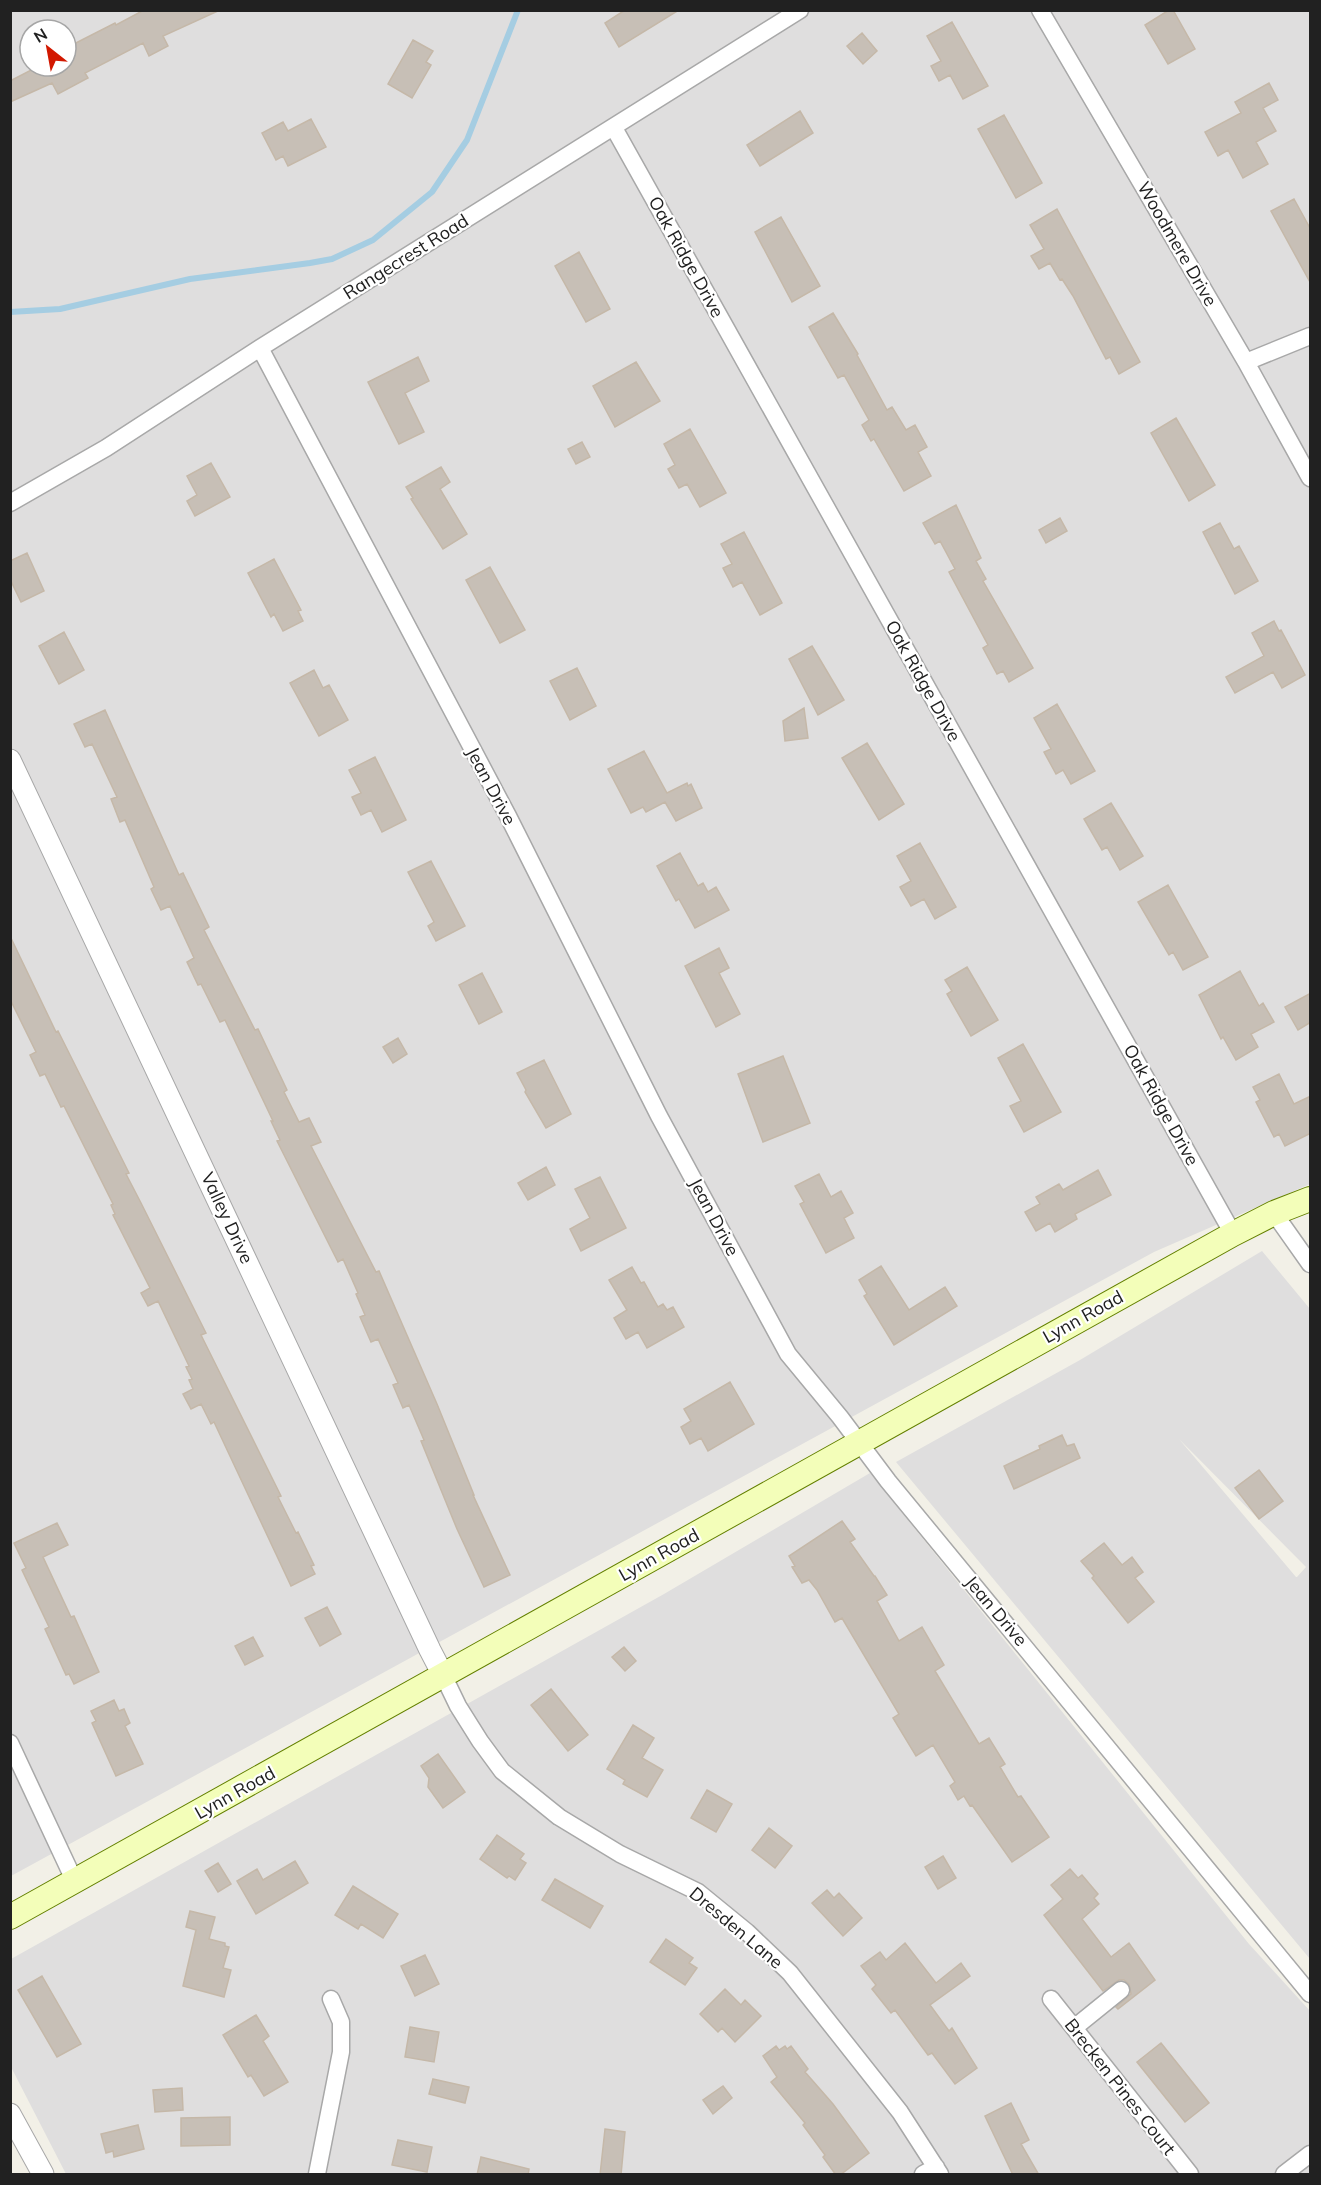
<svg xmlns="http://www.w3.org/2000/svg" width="1321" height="2185" font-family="Mulish,sans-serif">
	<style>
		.residential { fill: #dfdede; fill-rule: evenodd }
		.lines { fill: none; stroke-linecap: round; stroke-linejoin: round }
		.stream { stroke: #a5cde2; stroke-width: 6 }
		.building { fill: #c7bfb6; stroke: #c5b8a8; stroke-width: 1.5 }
		.minor-casing { stroke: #a8a8a8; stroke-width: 19 }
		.tertiary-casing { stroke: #a8a8a8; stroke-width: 23 }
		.secondary-casing { stroke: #648000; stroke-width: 26 }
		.minor { stroke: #fff; stroke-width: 16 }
		.tertiary { stroke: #fff; stroke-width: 21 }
		.secondary { stroke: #f3feb9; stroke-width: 24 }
		.labels { text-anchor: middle; stroke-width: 4.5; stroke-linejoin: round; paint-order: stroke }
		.street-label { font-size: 18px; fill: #212121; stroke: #fff }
	</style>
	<rect width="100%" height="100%" fill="#f2f0e7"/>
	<path class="residential" d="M10 11H1310V1184L1154 1252 11 1876ZM30 30H66V66H30Z
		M1262 1251 1310 1309V1959L896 1462 1080 1360ZM1179 1439 1306 1567 1297 1577H1296Z
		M870 1473 1249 1944 1310 2011V2174H66L11 2067V1959L664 1594Z"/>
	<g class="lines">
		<path class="stream" d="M10 312 60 309 190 279 310 263 332 259 373 240 432 192 467 140 518 10"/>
	</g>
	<path class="building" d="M144 10H220L163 36 168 46 149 56 143 43 85 73 88 78 58 94 52 83 10 102V81L39 66H66V48L115 23 116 25Z
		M625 10H679L619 47 605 23Z
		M1169 10H1173L1195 49 1168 64 1145 25Z
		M952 22 988 86 963 99 950 75 939 81 931 66 941 61 927 36Z
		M862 33 877 51 863 64 847 46Z
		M413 40 433 51 426 62 431 65 412 98 388 84Z
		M1269 83 1278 100 1263 108 1276 131 1256 142 1268 164 1243 178 1228 150 1218 156 1205 132 1241 113 1235 102Z
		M800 111 813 133 760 166 747 145Z
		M1004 115 1042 183 1016 198 978 129Z
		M311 119 326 147 288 166 283 156 276 160 262 133 283 122 288 131Z
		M1294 199 1311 230V284L1271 211Z
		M1057 209 1140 362 1119 374 1110 357 1106 359 1073 296 1062 279 1060 280 1050 263 1039 269 1031 256 1044 249 1030 225Z
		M781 217 820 286 792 302 755 232Z
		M579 252 610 309 586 322 555 266Z
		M833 313 858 354 857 355 887 410 892 407 906 430 915 425 927 447 918 452 931 476 904 491 874 439 871 441 862 425 869 420 844 375 838 378 809 327Z
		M418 357 429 381 405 393 424 432 399 444 368 382Z
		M636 362 660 401 615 427 593 386Z
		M1176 418 1215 485 1189 501 1151 433Z
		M690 429 726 493 700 507 687 484 679 488 668 469 675 465 664 444Z
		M582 442 590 457 576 464 568 449Z
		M211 463 230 497 195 516 187 501 197 495 187 476Z
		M441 467 450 482 440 489 467 534 443 549 411 499 413 498 406 487Z
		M956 505 981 558 976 561 986 579 983 581 1033 668 1009 682 1003 671 997 674 983 648 988 645 949 572 955 569 940 541 935 544 923 523Z
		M1060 518 1067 531 1046 543 1039 530Z
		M1220 523 1234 549 1239 546 1258 581 1235 594 1203 532Z
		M744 532 782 603 760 615 742 582 733 587 723 568 732 564 721 544Z
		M27 553 44 591 21 602 10 579V561Z
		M274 559 301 610 298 611 303 621 283 631 274 614 271 617 248 573Z
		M490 567 525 630 500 643 466 580Z
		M1274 621 1279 631 1281 630 1305 675 1282 688 1273 672 1235 693 1226 677 1264 656 1252 633Z
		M64 632 84 670 59 684 39 646Z
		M812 646 844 700 818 715 789 659Z
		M577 668 596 706 570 720 550 681Z
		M314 670 323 688 329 685 348 720 319 736 290 683Z
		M1057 704 1095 771 1071 784 1063 770 1056 774 1044 752 1051 749 1034 718Z
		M804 708 808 738 785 741 783 721Z
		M105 710 179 875 183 873 209 927 204 930 255 1030 258 1029 287 1090 284 1092 299 1122 309 1118 321 1142 311 1146 376 1272 379 1271 437 1404 474 1495H473L510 1575 484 1587 457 1529 421 1441 424 1440 409 1405 403 1408 393 1385 398 1383 378 1339 371 1342 360 1317 365 1315 356 1294 358 1293 343 1259 338 1262 277 1141 280 1140 271 1121H273L225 1020 220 1022 201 984 198 985 187 962 194 958 170 906 161 910 151 889 154 887 125 820 120 822 111 799 117 797 92 744 85 747 74 724Z
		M867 743 904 804 879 820 842 758Z
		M644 751 667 793 687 783 688 786 691 784 702 808 676 821 665 802 646 812 643 807 631 813 608 769Z
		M375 757 406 820 382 832 371 810 361 815 352 797 361 793 349 770Z
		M1111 803 1143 856 1120 870 1107 847 1102 850 1084 819Z
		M920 843 956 907 935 919 924 899 911 906 900 887 911 881 897 856Z
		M680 853 698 886 703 883 708 892 716 887 729 910 695 928 679 899 676 901 657 866Z
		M431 861 465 926 436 941 428 926 434 922 408 872Z
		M1168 885 1208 957 1183 970 1173 952 1169 955 1138 902Z
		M10 936 56 1032 58 1031 129 1173 126 1174 141 1203 206 1333 201 1335 281 1496 278 1497 296 1533 298 1532 314 1565 311 1566 315 1574 291 1586 214 1422 211 1424 201 1404 191 1409 183 1394 193 1389 189 1380 192 1379 186 1367 189 1366 158 1301 148 1306 141 1293 150 1288 113 1215 115 1214 111 1205 113 1204 64 1106 61 1107 45 1074 40 1076 30 1055 36 1052 10 999Z
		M719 948 729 968 719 973 740 1014 716 1027 685 966Z
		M967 967 998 1020 971 1036 947 994 952 991 945 980Z
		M1240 971 1259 1006 1263 1003 1274 1022 1251 1034 1258 1047 1236 1060 1223 1037 1221 1039 1199 995Z
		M482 973 502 1012 479 1024 459 985Z
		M1311 993V1022L1298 1030 1285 1007Z
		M398 1038 407 1054 393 1063 383 1047Z
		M1023 1044 1061 1112 1024 1132 1010 1106 1021 1101 998 1058Z
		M783 1056 810 1123 763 1142 738 1074Z
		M544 1060 571 1114 546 1128 525 1092 526 1090 517 1073Z
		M1279 1074 1294 1104 1311 1096V1133L1285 1146 1279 1134 1274 1137 1256 1102 1260 1100 1253 1087Z
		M546 1167 555 1185 528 1200 518 1183Z
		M1098 1170 1111 1195 1075 1214 1077 1219 1055 1232 1050 1223 1036 1231 1025 1212 1040 1204 1036 1197 1059 1184 1063 1190Z
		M819 1174 831 1197 841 1191 853 1213 844 1218 854 1238 826 1253 800 1204 804 1202 795 1186Z
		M600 1177 626 1228 581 1251 570 1229 590 1218 575 1189Z
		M881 1266 909 1310 945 1287 957 1306 894 1345 864 1296 867 1294 859 1280Z
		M632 1267 641 1283 644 1282 658 1307 663 1304 667 1310 673 1307 684 1327 647 1348 638 1332 626 1339 614 1318 627 1310 609 1280Z
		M730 1382 754 1424 708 1451 701 1438 690 1444 681 1427 691 1421 684 1409Z
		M1062 1435 1067 1446 1074 1444 1080 1458 1014 1489 1004 1466 1040 1449 1039 1446Z
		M1259 1470 1283 1501 1259 1519 1235 1488Z
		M842 1521 855 1539 850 1542 874 1576H875L887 1595 877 1601 899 1641 922 1627 944 1665 935 1671 979 1744 989 1738 1005 1764 1000 1767 1018 1797 1021 1796 1049 1837 1012 1862 972 1805 970 1806 964 1796 958 1800 950 1786 955 1782 933 1745 916 1756 893 1718 899 1714 842 1618 835 1622 817 1590 809 1580 802 1583 792 1567 795 1566 789 1556Z
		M57 1523 68 1545 43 1557 71 1617 74 1616 99 1672 74 1684 69 1674 66 1675 45 1629 49 1627 22 1570 26 1568 14 1543Z
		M1104 1543 1122 1565 1132 1557 1143 1572 1135 1578 1154 1602 1128 1623 1092 1578 1094 1576 1081 1561Z
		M327 1607 341 1634 320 1646 305 1618Z
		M253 1637 263 1656 245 1665 235 1646Z
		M624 1647 636 1661 625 1671 612 1657Z
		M551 1689 588 1735 568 1751 531 1705Z
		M114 1700 119 1711 124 1709 130 1723 125 1726 143 1764 116 1776 92 1723 96 1721 91 1711Z
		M633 1725 654 1738 642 1758 663 1770 647 1797 623 1784 625 1780 607 1769Z
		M438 1754 465 1792 443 1808 428 1787 429 1778 421 1766Z
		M707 1790 732 1804 716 1832 691 1818Z
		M769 1828 792 1846 775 1868 752 1850Z
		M497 1835 524 1854 520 1859 526 1863 515 1880 509 1876 507 1878 480 1859Z
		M943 1856 956 1878 938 1889 925 1867Z
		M295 1861 308 1883 256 1914 237 1881 257 1869 263 1880Z
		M218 1863 231 1884 218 1892 205 1871Z
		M1070 1869 1078 1878 1082 1875 1098 1894 1094 1898 1099 1904 1082 1919 1111 1957 1129 1943 1155 1980 1118 2009 1116 2007 1131 1994 1129 1984 1124 1980H1119L1103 1991 1044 1915 1063 1899 1051 1885Z
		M555 1879 603 1906 590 1928 542 1900Z
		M353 1886 398 1914 383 1938 361 1924 358 1929 335 1915Z
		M827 1890 834 1898 839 1893 862 1918 843 1936 812 1903Z
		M190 1911 215 1917 209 1939 225 1943V1946L229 1947 223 1968 231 1970 224 1997 183 1986 196 1930 186 1927Z
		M666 1939 693 1958 689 1963 697 1968 685 1985 650 1962Z
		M905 1943 936 1983 961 1963 970 1976 930 2005 949 2031 952 2028 977 2068 955 2084 932 2053 928 2055 895 2010 891 2013 872 1989 876 1985 861 1966 880 1952 886 1960Z
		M425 1955 439 1984 415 1996 401 1966Z
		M42 1976 81 2044 57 2057 18 1990Z
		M725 1989 741 2005 745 2000 761 2016 735 2042 722 2028 718 2032 700 2014Z
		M256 2015 269 2036 263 2041 288 2082 264 2096 251 2075 248 2077 223 2035Z
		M410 2027 439 2032 434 2062 405 2057Z
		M1161 2043 1209 2103 1185 2122 1137 2062Z
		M776 2046 779 2050 785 2046 787 2049 791 2046 808 2069 805 2072 833 2104 869 2153 840 2175H836L823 2157 825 2155 803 2125 805 2123 771 2082 777 2077 763 2056Z
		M433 2079 469 2087 465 2103 429 2094Z
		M723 2086 732 2098 713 2114 703 2100Z
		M182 2088 183 2110 155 2112 153 2090Z
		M1011 2103 1029 2140 1021 2144 1039 2175H1013L985 2116Z
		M230 2117V2145L181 2146V2118Z
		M138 2125 144 2149 114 2157 113 2151 106 2153 101 2134Z
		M605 2129 625 2132 621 2175H600Z
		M398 2140 432 2147 427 2172 392 2165Z
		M481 2157 529 2169 528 2175H477Z"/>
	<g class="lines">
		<g class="minor-casing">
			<path id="minor" d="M1040 10 1246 362 1310 478
				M614 128 1233 1234
				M260 348 508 816 659 1116 788 1354 840 1417 888 1481 1310 1994
				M1246 362 1310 336
				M10 503 106 448 260 348 800 10
				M1274 1213 1310 1264
				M444 1677 458 1706 480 1741 502 1771 559 1817 620 1854 698 1892 747 1932 790 1973 900 2112 940 2174
				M10 1743 75 1882
				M1051 1999 1190 2174
				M1074 2028 1121 1990
				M317 2174 341 2052V2022L331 1999
				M923 2174 936 2167
				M1284 2174 1310 2154"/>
		</g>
		<g class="tertiary-casing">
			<path id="tertiary" d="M10 760 430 1650 444 1677
				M10 2114 43 2174"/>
		</g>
		<g class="secondary-casing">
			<path id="secondary" d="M10 1917 1233 1234 1274 1213 1310 1199"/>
		</g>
		<use href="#minor" class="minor"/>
		<use href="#tertiary" class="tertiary"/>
		<use href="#secondary" class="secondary"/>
	</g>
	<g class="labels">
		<g class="street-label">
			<text transform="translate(1177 244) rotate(60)" y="6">Woodmere Drive</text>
			<text transform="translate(406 257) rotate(-32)" y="6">Rangecrest Road</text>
			<text transform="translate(686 257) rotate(61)" y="6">Oak Ridge Drive</text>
			<text transform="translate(923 681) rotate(61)" y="6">Oak Ridge Drive</text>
			<text transform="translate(491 786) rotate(62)" y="6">Jean Drive</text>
			<text transform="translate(1161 1105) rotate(61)" y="6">Oak Ridge Drive</text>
			<text transform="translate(714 1217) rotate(62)" y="6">Jean Drive</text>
			<text transform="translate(227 1218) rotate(65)" y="6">Valley Drive</text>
			<text transform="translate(1083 1317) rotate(-29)" y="6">Lynn Road</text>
			<text transform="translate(659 1555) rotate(-29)" y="6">Lynn Road</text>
			<text transform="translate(996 1611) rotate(50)" y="6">Jean Drive</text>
			<text transform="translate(235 1793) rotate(-29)" y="6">Lynn Road</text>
			<text transform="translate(736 1928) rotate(40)" y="6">Dresden Lane</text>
			<text transform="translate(1120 2087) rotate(52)" y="6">Brecken Pines Court</text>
		</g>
	</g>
	<rect width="1321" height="2185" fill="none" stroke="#212121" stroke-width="24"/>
	<g transform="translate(48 48) rotate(329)"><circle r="28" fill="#ffffff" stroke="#a6a6a6" stroke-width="1.5"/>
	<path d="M0-4.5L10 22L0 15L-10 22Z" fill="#d21800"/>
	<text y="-9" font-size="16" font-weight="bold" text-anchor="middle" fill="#212121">N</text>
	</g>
</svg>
